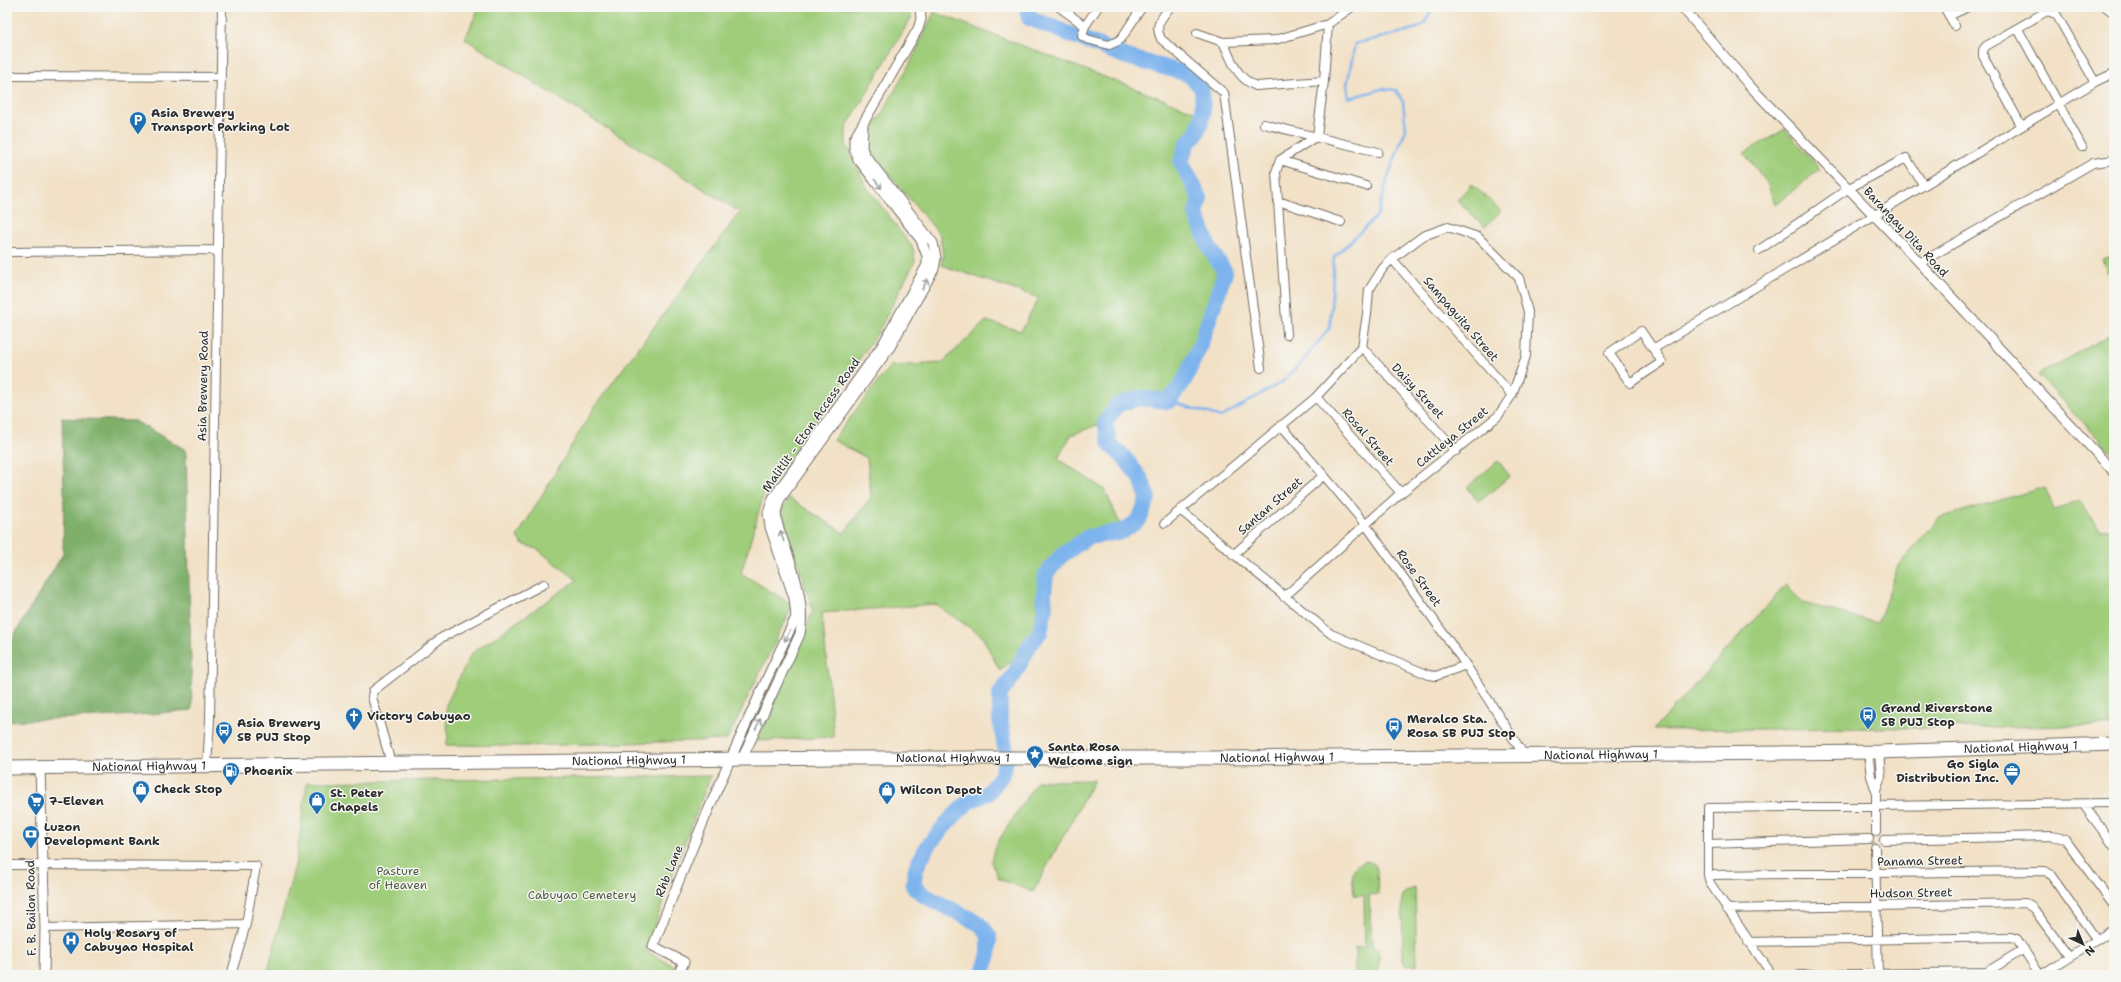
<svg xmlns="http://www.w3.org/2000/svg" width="2121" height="982" font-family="'Shantell Sans',sans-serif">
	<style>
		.green { fill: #9fcd7a; stroke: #657c52 }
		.forest { fill: #7fb06a; stroke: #556e4a }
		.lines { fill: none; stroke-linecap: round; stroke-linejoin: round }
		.stream { stroke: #7eb4ed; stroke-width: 2.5 }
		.river { stroke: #7eb4ed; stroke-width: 16 }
		.minor-casing { stroke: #716b61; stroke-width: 10 }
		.tertiary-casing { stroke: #716b61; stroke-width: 11 }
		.trunk-casing { stroke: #716b61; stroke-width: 15 }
		.minor { stroke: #fff; stroke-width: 8 }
		.tertiary { stroke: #fff; stroke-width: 9 }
		.trunk { stroke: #fff; stroke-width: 13 }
		.oneway { stroke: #a0a0a0 }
		.labels { text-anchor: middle; stroke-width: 3; stroke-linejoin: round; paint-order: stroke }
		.poi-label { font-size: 12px; font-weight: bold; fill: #2b2b2b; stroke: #f6f6f2; text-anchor: start }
		.street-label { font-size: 12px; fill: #2b2b2b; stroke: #f6f6f2 }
		.park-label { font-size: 12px; fill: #4e5c43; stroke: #f6f6f2 }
	</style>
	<rect width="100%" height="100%" fill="#f6f6f2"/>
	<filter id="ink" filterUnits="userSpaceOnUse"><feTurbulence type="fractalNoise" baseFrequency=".025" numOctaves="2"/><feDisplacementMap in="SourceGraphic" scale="8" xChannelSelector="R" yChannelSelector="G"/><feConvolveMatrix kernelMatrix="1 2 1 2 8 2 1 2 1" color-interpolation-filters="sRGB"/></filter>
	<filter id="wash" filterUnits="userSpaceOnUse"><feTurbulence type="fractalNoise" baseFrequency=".012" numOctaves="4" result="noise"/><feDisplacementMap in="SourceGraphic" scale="16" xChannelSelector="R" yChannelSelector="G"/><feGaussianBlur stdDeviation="0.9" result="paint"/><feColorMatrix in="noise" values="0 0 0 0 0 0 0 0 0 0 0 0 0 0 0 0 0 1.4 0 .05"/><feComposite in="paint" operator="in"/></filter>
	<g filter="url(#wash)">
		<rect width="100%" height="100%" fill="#f2e1c6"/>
		<path class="green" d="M479 7H910L911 18 846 128V144L866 186 913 248 915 261 877 334 763 497 741 573 793 605 727 740 526 746 446 745 448 738 446 705 471 654 577 580 537 549 522 544 517 537 595 406 740 212 465 39Z
			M934 12 1199 113 1197 133 1187 144 1181 162 1200 198 1196 214 1209 247 1225 272 1201 343 1184 381 1169 401 1139 398 1117 405 1105 422 1071 435 1058 459 1105 490 1123 531 1088 537 1061 556 1046 574 1044 594 1045 609 1040 632 1029 646 1000 671 982 636 935 604 822 613 834 737 757 741 813 611 781 511 789 498 844 533 871 497 867 458 833 440 890 366 942 363 986 321 1021 331 1039 298 941 265 943 256 940 235 870 151 872 131 913 58Z
			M1785 129 1820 169 1775 205 1767 183 1744 153Z
			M1472 184 1501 211 1485 227 1457 200Z
			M2114 255V289L2102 259Z
			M2114 332V455L2038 375Z
			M1498 461 1510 476 1479 502 1467 487Z
			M2045 487 2054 509 2080 501 2100 530 2114 529V726L1653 730 1786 585 1803 603 1878 623 1898 566 1939 518Z
			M711 776 678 859 646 951 674 966 676 969 674 975H267L296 861 307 782Z
			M1094 780 1033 892 999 879 991 862 995 846 1037 781Z
			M1366 861 1373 863 1377 869 1378 894 1369 895 1372 946 1379 948V975H1356L1355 973V948L1365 947 1364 895H1354C1353 881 1348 864 1366 861Z
			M1415 888 1417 966 1405 965 1403 960 1402 896 1406 891Z"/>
		<path class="forest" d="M62 418 135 421 186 450 192 710 140 715 7 721V647L63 554 64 493Z"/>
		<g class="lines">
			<path class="stream" d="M1169 401 1221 417 1282 382 1304 360 1330 327 1334 257 1377 216 1390 171 1406 129 1403 102 1396 90 1382 89 1349 98 1347 85 1355 44C1369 39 1416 32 1424 24 1428 19 1430 12 1433 7"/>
			<path class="river" d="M982 975 989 954V936L980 924 925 896 913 886 916 868 927 847 947 823 968 802 988 793 1001 776 1007 758 1000 719V694L1014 675 1029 646 1040 632 1045 609 1044 594 1046 574 1061 556 1088 537 1123 531 1139 520 1148 498 1141 479 1123 456 1110 445 1105 422 1117 405 1139 398 1169 401 1184 381 1201 343 1225 272 1209 247 1196 214 1200 198 1181 162 1187 144 1197 133 1203 114 1202 88 1188 74 1127 57 1029 18 1027 7"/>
		</g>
	</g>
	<g filter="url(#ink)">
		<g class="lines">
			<g class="minor-casing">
				<path id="minor" d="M1059 7 1085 26
					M1098 7 1085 26 1082 36 1087 39 1109 45 1116 42 1121 39 1142 7
					M1170 7C1161 19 1154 25 1161 39L1224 93 1261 368
					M1944 7 1955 26
					M2106 7 2114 13
					M1949 16 1968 7
					M2018 29 2082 147
					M1197 33 1223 42 1275 40 1328 24 1352 7
					M1223 42C1232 60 1236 78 1256 86L1324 81
					M7 76 221 77
					M1264 124 1378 152
					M2021 125 1983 56V50L1986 46 2047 11 2056 14 2095 82
					M1280 160 1366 186
					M1278 201 1341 222
					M1759 250 1849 188 1906 158 1923 184
					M7 252 217 250
					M1392 259 1512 395
					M1920 263 2093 163 2114 160
					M1641 331 1662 362 1630 383 1609 353Z
					M1287 335 1276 172 1280 160 1317 136 1324 81 1328 24
					M1362 347 1456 451
					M1653 349 2095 82 2114 73
					M1316 397 1401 493
					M1281 425 1366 525 1466 665 1524 755
					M1180 510 1331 634 1429 675 1436 676 1466 665
					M1165 523 1316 397 1362 347 1367 314 1369 290 1383 268 1392 259 1423 236 1448 227 1478 237 1519 278 1528 312 1526 356 1512 395 1498 416 1401 493 1284 597
					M1233 555 1324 475
					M1868 752 1871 776 1876 791V832
					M391 763 372 697 373 691 441 638 544 584
					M207 766 210 719 222 7
					M1876 791 1881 776 1879 752
					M2083 804 2114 846
					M1884 840 2052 836 2065 839 2114 906
					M1708 844 1869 839
					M1875 848 1878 975
					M7 865 256 866 246 924 231 975
					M1708 875 2045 871 2050 874 2097 940
					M1726 909 2025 903 2033 908 2069 957
					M45 928 246 924
					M1748 942 2011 937 2017 939 2040 975
					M1772 975 1710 883 1708 875V808L2114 803
					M1799 975 1986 972
					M1982 975 2024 949
					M2041 975 2114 929"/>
			</g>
			<g class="tertiary-casing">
				<path id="tertiary" d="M1682 7 1749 85 1920 263 2114 472
					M742 759 800 634C807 597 788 558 777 522L776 512 780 499 890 347 934 269 936 258 933 243 865 155 862 148 863 127
					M40 768 45 928 44 975
					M678 975 684 962 653 946C696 835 744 725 796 617L794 598 770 527 768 513 773 498 883 344 927 265V256L921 240 858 159 854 149V139L918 29 921 19 920 7"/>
			</g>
			<g class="trunk-casing">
				<g id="trunk">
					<path id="s1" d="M7 768 834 758H1217L1584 755 1879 752 2114 744"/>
				</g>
			</g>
			<use href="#minor" class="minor"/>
			<use href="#tertiary" class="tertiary"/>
			<use href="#trunk" class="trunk"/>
		</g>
		<defs><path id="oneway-shaft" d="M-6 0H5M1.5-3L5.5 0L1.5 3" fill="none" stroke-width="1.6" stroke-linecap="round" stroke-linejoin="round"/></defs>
		<g class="oneway">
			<use href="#oneway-shaft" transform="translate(878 184) rotate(52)"/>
			<use href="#oneway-shaft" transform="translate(925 284) rotate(-61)"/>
			<use href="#oneway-shaft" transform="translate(782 536) rotate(-107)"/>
			<use href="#oneway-shaft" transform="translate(787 636) rotate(116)"/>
			<use href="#oneway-shaft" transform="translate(758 724) rotate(-65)"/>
		</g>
	</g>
	<defs>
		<g id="parking-pin" transform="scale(0.9)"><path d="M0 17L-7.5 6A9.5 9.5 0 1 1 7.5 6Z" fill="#1f6fb2" stroke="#f6f6f2"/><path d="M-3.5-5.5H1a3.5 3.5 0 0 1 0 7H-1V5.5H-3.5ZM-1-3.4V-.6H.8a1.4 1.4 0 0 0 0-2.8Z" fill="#fff"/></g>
		<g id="bus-pin" transform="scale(0.9)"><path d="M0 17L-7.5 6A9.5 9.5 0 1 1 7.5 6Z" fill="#1f6fb2" stroke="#f6f6f2"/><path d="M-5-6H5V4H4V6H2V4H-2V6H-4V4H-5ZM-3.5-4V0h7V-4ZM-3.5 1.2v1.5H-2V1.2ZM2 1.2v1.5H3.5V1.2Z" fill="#fff"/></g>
		<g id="church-pin" transform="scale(0.9)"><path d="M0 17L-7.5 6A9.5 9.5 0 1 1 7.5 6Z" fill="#1f6fb2" stroke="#f6f6f2"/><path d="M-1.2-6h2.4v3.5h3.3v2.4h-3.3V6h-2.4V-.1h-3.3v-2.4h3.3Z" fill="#fff"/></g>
		<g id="sight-pin" transform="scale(0.9)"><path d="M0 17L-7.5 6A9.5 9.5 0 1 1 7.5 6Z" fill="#1f6fb2" stroke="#f6f6f2"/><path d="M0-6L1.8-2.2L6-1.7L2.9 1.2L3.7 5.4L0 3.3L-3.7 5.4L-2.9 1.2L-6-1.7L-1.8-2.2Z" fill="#fff"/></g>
		<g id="fuel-pin" transform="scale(0.9)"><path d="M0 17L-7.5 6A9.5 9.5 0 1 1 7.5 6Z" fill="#1f6fb2" stroke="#f6f6f2"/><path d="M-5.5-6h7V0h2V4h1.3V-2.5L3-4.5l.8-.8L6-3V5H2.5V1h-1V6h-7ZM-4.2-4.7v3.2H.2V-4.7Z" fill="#fff"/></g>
		<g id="office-pin" transform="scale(0.9)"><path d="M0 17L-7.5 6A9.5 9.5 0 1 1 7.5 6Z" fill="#1f6fb2" stroke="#f6f6f2"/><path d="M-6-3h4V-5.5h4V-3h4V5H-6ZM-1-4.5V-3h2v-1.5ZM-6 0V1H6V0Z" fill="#fff"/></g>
		<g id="shop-pin" transform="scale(0.9)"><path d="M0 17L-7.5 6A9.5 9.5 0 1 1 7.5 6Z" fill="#1f6fb2" stroke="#f6f6f2"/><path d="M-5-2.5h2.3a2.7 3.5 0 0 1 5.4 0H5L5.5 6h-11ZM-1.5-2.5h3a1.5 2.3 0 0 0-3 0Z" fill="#fff"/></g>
		<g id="supermarket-pin" transform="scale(0.9)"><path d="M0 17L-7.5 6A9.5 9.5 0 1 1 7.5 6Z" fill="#1f6fb2" stroke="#f6f6f2"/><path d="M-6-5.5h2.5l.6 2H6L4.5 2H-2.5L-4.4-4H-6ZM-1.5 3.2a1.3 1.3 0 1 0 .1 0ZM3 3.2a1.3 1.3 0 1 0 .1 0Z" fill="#fff"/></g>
		<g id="bank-pin" transform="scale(0.9)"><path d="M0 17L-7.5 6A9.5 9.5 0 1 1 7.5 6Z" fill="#1f6fb2" stroke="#f6f6f2"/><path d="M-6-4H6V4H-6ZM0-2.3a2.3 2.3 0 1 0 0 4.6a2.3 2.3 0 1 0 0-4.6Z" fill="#fff"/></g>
		<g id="hospital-pin" transform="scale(0.9)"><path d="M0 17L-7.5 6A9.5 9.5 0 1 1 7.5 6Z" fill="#1f6fb2" stroke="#f6f6f2"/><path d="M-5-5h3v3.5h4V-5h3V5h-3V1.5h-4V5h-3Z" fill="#fff"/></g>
	</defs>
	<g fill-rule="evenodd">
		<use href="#parking-pin" x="138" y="120"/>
		<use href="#bus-pin" x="1868" y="715"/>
		<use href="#church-pin" x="354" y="716"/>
		<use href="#bus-pin" x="1394" y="726"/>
		<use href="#bus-pin" x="224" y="730"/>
		<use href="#sight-pin" x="1035" y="754"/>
		<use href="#fuel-pin" x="231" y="771"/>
		<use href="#office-pin" x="2012" y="771"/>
		<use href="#shop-pin" x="141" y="789"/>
		<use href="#shop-pin" x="887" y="790"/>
		<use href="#shop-pin" x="317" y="800"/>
		<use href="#supermarket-pin" x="36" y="801"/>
		<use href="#bank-pin" x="31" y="834"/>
		<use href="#hospital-pin" x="71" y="940"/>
	</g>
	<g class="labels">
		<g class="poi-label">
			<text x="151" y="117">Asia Brewery<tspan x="151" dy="14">Transport Parking Lot</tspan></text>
			<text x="1881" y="712">Grand Riverstone<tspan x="1881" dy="14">SB PUJ Stop</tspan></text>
			<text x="367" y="720">Victory Cabuyao</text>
			<text x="1407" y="723">Meralco Sta.<tspan x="1407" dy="14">Rosa SB PUJ Stop</tspan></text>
			<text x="237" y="727">Asia Brewery<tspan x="237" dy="14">SB PUJ Stop</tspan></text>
			<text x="1048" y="751">Santa Rosa<tspan x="1048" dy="14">Welcome sign</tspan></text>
			<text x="1999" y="768" text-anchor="end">Go Sigla<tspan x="1999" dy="14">Distribution Inc.</tspan></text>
			<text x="244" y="775">Phoenix</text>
			<text x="154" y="793">Check Stop</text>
			<text x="900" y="794">Wilcon Depot</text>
			<text x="330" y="797">St. Peter<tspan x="330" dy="14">Chapels</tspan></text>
			<text x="49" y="805">7-Eleven</text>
			<text x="44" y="831">Luzon<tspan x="44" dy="14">Development Bank</tspan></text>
			<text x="84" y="937">Holy Rosary of<tspan x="84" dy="14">Cabuyao Hospital</tspan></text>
		</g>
		<g class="street-label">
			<text transform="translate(1906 232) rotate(47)" y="4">Barangay Dita Road</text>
			<text transform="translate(1461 319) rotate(49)" y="4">Sampaguita Street</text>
			<text transform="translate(203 386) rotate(-89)" y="4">Asia Brewery Road</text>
			<text transform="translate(1418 391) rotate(47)" y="4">Daisy Street</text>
			<text transform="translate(811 425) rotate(-55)" y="4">Malitlit - Eton Access Road</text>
			<text transform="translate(1368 437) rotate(49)" y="4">Rosal Street</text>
			<text transform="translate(1452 437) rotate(-39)" y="4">Cattleya Street</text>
			<text transform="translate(1270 506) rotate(-41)" y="4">Santan Street</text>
			<text transform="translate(1419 578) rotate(54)" y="4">Rose Street</text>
			<text dy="4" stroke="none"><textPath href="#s1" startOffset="2014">National Highway 1</textPath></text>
			<text dy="4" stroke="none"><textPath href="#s1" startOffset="1594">National Highway 1</textPath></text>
			<text dy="4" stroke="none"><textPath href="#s1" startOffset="1270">National Highway 1</textPath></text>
			<text dy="4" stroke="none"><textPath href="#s1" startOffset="946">National Highway 1</textPath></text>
			<text dy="4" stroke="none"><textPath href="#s1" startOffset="622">National Highway 1</textPath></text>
			<text dy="4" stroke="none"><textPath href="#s1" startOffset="142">National Highway 1</textPath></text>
			<text transform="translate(1920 861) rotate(-1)" y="4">Panama Street</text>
			<text transform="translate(669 871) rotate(-68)" y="4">Rhb Lane</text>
			<text transform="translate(1911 893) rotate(-1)" y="4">Hudson Street</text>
			<text transform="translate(31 908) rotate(-91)" y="4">F. B. Bailon Road</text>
		</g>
		<g class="park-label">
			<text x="398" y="875">Pasture<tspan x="398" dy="14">of Heaven</tspan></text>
			<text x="582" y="899">Cabuyao Cemetery</text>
		</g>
	</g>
	<rect width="2121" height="982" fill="none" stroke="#f6f6f2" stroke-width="24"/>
	<g transform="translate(2083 944) rotate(136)" stroke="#f6f6f2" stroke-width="3" paint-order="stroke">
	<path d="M0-3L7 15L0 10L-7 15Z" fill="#2b2b2b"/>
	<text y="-6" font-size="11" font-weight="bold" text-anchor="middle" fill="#2b2b2b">N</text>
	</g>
</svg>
